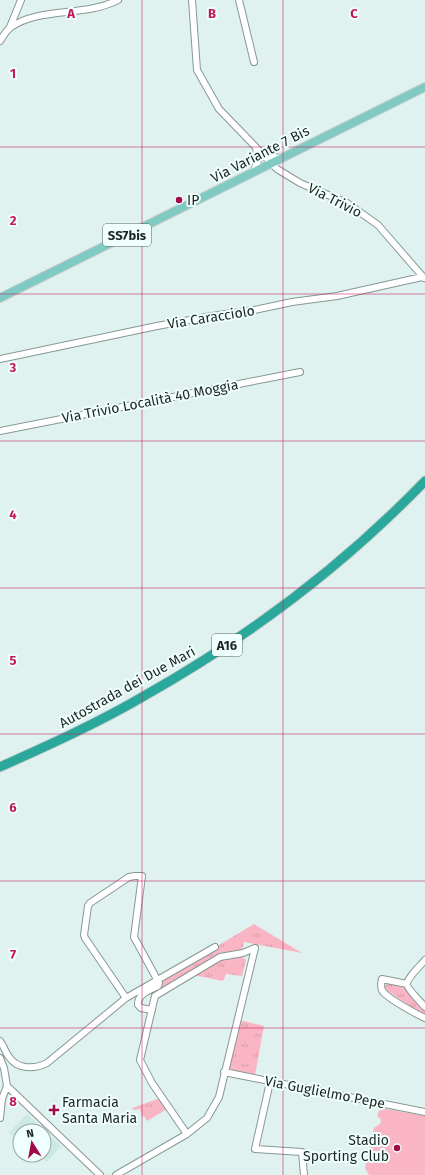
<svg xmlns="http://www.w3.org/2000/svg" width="425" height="1175" font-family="'Fira Sans',sans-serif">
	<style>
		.built { fill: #cce9e4 }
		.grass { fill: url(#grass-tufts) }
		.green { fill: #fab5c4 }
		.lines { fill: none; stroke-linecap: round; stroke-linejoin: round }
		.minor-casing { stroke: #869895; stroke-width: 8 }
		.major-casing { stroke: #cecfcf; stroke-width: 10 }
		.highway-casing { stroke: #cecfcf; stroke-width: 11 }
		.minor { stroke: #fff; stroke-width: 6 }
		.major { stroke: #7fcbc4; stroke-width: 8 }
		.highway { stroke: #2aa89c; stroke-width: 9 }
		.grid { fill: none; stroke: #c2185b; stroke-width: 1; stroke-opacity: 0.55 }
		.poi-dot { fill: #a1094b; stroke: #effffc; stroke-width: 1.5 }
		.labels { text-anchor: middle; stroke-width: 4; stroke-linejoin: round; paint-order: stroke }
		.shield { fill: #effffc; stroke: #5d6665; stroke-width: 1 }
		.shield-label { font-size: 13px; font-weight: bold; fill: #1e2524 }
		.street-label { font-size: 14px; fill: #1e2524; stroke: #effffc }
		.poi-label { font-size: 14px; fill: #1e2524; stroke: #effffc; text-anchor: start }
		.grid-label { font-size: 13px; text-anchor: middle; font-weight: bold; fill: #c2185b; stroke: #effffc; stroke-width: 4; stroke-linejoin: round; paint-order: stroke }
	</style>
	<defs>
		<pattern id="grass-tufts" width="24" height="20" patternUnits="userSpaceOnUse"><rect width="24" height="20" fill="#fab5c4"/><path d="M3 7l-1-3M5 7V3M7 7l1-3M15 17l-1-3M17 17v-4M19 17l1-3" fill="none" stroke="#d69ca8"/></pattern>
	</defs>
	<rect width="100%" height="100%" fill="#dff2ef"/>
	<path class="built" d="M27 1114 61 1146 47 1162 43 1158 44 1157 42 1155H44V1131H20V1143L9 1133Z"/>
	<path class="grass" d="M254 924 302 953 244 942 242 951 221 955 160 989 161 980Z
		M241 956 246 960 242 976 226 974 223 981 193 975 222 959Z
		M388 983C409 986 412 995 425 1010V1016L386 990 385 986Z
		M239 1020 264 1026 255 1075 228 1069Z
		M160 1098 167 1109 147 1121 144 1116 142 1117 140 1109 134 1110 132 1108Z"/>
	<path class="green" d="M381 1108 425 1116V1175H369L365 1168 374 1128 380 1124 381 1119 377 1116 380 1109Z"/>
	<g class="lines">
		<g class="minor-casing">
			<path id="minor" d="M192 0 197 70 219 109 277 169 300 183 347 203 378 225 424 278
				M239 0 254 62
				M10 27 21 0
				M0 41C3 36 7 30 11 27 40 7 85 17 118 0
				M263 152 273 157 281 158
				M253 172 258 161 256 148
				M0 359 157 326 212 316 254 310 292 302 337 296 422 277
				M0 431 300 372
				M425 960C421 965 407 978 407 984 407 989 421 1002 425 1007
				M407 984 382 979C381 983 380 988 383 992 389 999 416 1014 425 1018
				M126 998 85 938 84 935 88 906 90 903 129 877 135 876H142L134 937 159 983 158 986C150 990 137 994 138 1005L141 1008 152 1010
				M0 1041C4 1046 5 1052 9 1057 18 1070 35 1069 47 1063L126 998 215 947
				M0 1058 4 1068 7 1086 2 1099 0 1118
				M224 1072 425 1112
				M270 1082 255 1149 302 1152 304 1175
				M7 1086 100 1175
				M187 1134 152 1083 140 1060 155 996 220 957 243 953 255 948
				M116 1175 187 1134 207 1118 219 1097 255 948"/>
		</g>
		<g class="major-casing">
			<path id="major" d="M0 298 425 87"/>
		</g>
		<g class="highway-casing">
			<path id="highway" d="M0 767C49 745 98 723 144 696 247 638 343 566 425 481"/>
		</g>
		<use href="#minor" class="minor"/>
		<use href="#major" class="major"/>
		<use href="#highway" class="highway"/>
	</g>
	<path class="grid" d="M142 0V1175M283 0V1175M0 147H425M0 294H425M0 441H425M0 588H425M0 734H425M0 881H425M0 1028H425"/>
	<g class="poi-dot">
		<circle cx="179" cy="200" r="4"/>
		<path d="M52 1104h4v4h4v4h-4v4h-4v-4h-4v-4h4z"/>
		<circle cx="397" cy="1148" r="4"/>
	</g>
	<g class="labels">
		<g class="shield">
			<rect x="103" y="224" width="48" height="22" rx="3"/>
			<rect x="212" y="634" width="30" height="22" rx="3"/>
		</g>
		<g class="shield-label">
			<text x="127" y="240">SS7bis</text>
			<text x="227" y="650">A16</text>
		</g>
		<g class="street-label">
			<text transform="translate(260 154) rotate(-27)" y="5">Via Variante 7 Bis</text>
			<text transform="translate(335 200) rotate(27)" y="5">Via Trivio</text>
			<text transform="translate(211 317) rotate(-9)" y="5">Via Caracciolo</text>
			<text transform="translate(150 401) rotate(-11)" y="5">Via Trivio Località 40 Moggia</text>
			<text transform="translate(127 687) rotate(-29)" y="5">Autostrada dei Due Mari</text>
			<text transform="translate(325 1092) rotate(11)" y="5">Via Guglielmo Pepe</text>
		</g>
		<g class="poi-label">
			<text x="187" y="205">IP</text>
			<text x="62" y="1107">Farmacia<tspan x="62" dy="16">Santa Maria</tspan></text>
			<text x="389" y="1145" text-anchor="end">Stadio<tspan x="389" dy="16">Sporting Club</tspan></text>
		</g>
	</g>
	<g class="grid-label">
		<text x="71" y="18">A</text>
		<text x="212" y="18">B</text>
		<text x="354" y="18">C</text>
		<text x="13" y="78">1</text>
		<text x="13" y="225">2</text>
		<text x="13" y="372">3</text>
		<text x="13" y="519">4</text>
		<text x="13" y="665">5</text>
		<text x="13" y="812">6</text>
		<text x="13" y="959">7</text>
		<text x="13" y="1106">8</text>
	</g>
	<g transform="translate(32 1143) rotate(349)"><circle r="19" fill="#effffc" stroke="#9ba8a6"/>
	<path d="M0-3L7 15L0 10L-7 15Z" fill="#a1094b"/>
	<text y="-6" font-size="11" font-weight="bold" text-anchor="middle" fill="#1e2524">N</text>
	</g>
</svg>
